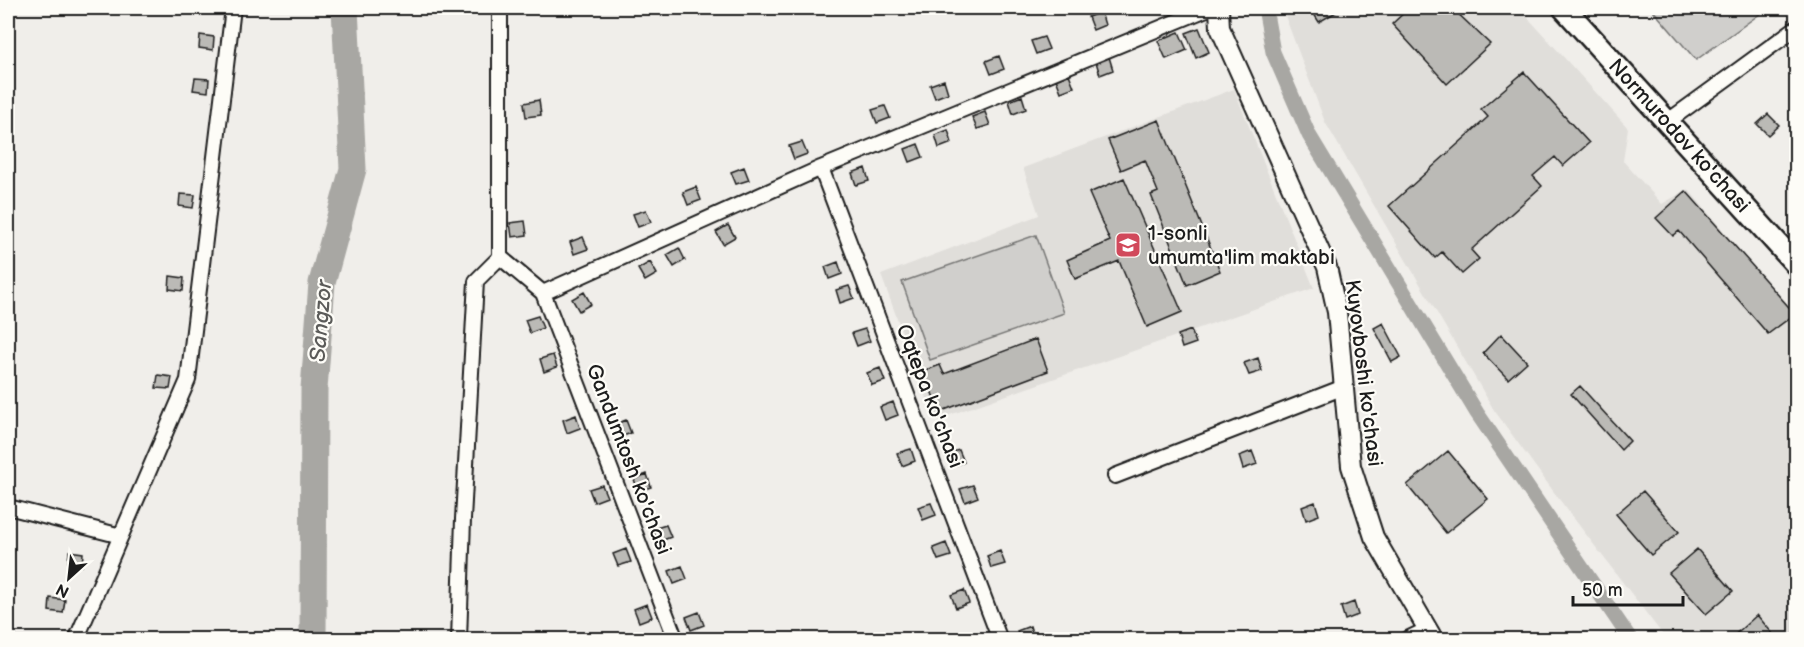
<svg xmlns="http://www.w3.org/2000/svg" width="1804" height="647" font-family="'Balsamiq Sans',sans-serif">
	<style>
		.built { fill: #e0deda }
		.green { fill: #d0cfcc; stroke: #767674; stroke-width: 1.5 }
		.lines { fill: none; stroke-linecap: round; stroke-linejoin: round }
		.canal { stroke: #a8a7a3; stroke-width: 15 }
		.river { stroke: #a8a7a3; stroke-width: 27 }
		.building { fill: #bbbab6; stroke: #1c1c1c; stroke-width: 1.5 }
		.street-casing { stroke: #1c1c1c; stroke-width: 18 }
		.secondary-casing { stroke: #1c1c1c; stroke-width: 22 }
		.primary-casing { stroke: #1c1c1c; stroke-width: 26 }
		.street { stroke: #fdfcf7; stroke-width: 14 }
		.secondary { stroke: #fdfcf7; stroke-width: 18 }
		.primary { stroke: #fdfcf7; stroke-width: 21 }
		.labels { text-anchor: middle; stroke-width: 4.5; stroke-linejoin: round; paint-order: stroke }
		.street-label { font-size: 21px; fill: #1c1c1c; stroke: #fdfcf7 }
		.poi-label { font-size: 21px; fill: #1c1c1c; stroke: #fdfcf7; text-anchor: start }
		.water-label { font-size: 22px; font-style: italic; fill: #5b5b59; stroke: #fdfcf7 }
	</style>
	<rect width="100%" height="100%" fill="#f0eeea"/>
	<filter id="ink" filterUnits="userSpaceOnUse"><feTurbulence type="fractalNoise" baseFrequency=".0167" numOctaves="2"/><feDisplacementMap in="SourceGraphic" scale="12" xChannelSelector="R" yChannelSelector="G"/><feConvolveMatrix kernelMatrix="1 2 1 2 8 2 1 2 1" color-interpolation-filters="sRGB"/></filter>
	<g filter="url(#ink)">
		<path class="built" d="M1282 8H1519L1628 128 1623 161 1662 204 1688 189 1796 317V639H1666L1559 499 1494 410 1325 122Z
			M1234 89 1314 288 935 420 881 275 1039 215 1023 168Z"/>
		<path class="green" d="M1651 8H1768L1696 60Z
			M1036 235 1064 313 930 360 902 282Z"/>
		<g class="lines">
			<path class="canal" d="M1265 8 1273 52 1309 135 1477 413 1631 640"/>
			<path class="river" d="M313 640 314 389 322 283 353 169 345 8"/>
		</g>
		<path class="building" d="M1310 8H1343L1319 22Z
			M1409 8H1452L1490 44 1447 84 1392 24Z
			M1101 12 1105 25 1093 30 1088 17Z
			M1199 28 1209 52 1196 58 1186 33Z
			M1179 32 1187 50 1166 59 1158 41Z
			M200 35 214 37 213 50 199 48Z
			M1044 37 1049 49 1036 54 1031 41Z
			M999 56 1004 69 991 74 986 61Z
			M1109 57 1113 70 1100 75 1096 62Z
			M1524 72 1589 143 1563 166 1555 157 1533 176 1542 186 1471 250 1479 259 1462 274 1442 252 1435 258 1389 206 1488 117 1481 109Z
			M1069 74 1074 87 1061 92 1056 79Z
			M195 78 209 79 208 92 193 90Z
			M944 80 948 93 935 98 930 85Z
			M1022 96 1026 109 1013 114 1009 101Z
			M539 100 541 115 526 117 524 103Z
			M885 106 890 118 877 123 872 110Z
			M985 112 990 125 977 129 972 117Z
			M1768 114 1779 125 1768 135 1757 124Z
			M1159 120 1220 271 1187 285 1151 195 1158 192 1145 160 1121 170 1108 140Z
			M948 130 952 143 939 148 935 135Z
			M802 142 807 154 794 159 789 146Z
			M918 144 923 157 910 162 905 149Z
			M744 167 749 180 736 184 731 172Z
			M865 168 869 181 856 185 852 173Z
			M1124 178 1182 312 1147 327 1119 261 1075 279 1067 260 1110 241 1089 193Z
			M696 187 701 200 688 205 683 192Z
			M1686 191 1795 314 1768 334 1679 231 1673 236 1656 218Z
			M180 194 195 195 193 208 179 206Z
			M646 210 651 222 638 227 633 214Z
			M525 221 527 235 512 237 510 223Z
			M728 225 735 237 723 244 716 232Z
			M583 237 588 249 574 254 570 242Z
			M679 248 685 260 674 267 667 255Z
			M650 262 657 274 645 281 638 269Z
			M838 262 842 274 829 279 825 267Z
			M170 276 184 278 183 291 169 289Z
			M849 286 854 298 840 303 836 290Z
			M584 292 591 304 579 311 572 299Z
			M538 316 543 328 530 333 525 320Z
			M1383 323 1401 357 1392 362 1374 328Z
			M865 329 870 341 857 346 852 333Z
			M1191 330 1196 343 1182 348 1178 335Z
			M1501 334 1527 362 1508 379 1483 353Z
			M1036 339 1048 371 939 412 924 371 940 365 944 374Z
			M553 355 557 367 544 372 540 359Z
			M1258 358 1262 371 1249 375 1244 363Z
			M880 368 885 381 872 385 867 373Z
			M158 375 172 377 170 389 156 388Z
			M1580 386 1630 441 1621 450 1571 394Z
			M893 402 898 415 885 420 880 407Z
			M576 415 580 428 567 433 563 420Z
			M626 420 631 433 618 438 613 425Z
			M911 449 915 461 902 466 897 453Z
			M959 450 964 462 951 467 946 454Z
			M1252 451 1257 464 1243 469 1239 456Z
			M1448 451 1488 499 1446 533 1407 485Z
			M647 474 651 487 638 491 634 479Z
			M602 485 607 497 594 502 589 489Z
			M973 485 978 497 965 502 960 489Z
			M1643 491 1679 532 1651 555 1616 514Z
			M1315 502 1319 515 1306 520 1302 507Z
			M931 503 936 515 923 520 918 507Z
			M666 525 671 537 658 542 653 529Z
			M946 543 951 556 938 560 933 548Z
			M626 549 631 562 618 566 613 554Z
			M1697 549 1733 591 1706 614 1669 573Z
			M69 551 83 553 82 566 68 564Z
			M1000 551 1005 564 991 568 987 556Z
			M682 566 687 579 674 584 669 571Z
			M964 590 969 603 956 608 951 595Z
			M50 598 65 600 63 613 49 611Z
			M1354 602 1358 615 1345 620 1341 607Z
			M647 604 652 617 639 622 634 609Z
			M699 612 704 625 691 630 686 617Z
			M1757 615 1778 640H1730V639Z
			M1030 626 1034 639 1020 640 1017 631Z"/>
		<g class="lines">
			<g class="street-casing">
				<path id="street" d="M500 8V257L543 293 676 640
					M1667 122 1796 28
					M821 168 1000 640
					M543 293 821 168 1209 8
					M1115 476 1344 387
					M8 507 121 536
					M76 640 188 380 233 8
					M459 640 463 519 476 281 500 257
					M1405 640 1428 629"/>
			</g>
			<g class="secondary-casing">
				<path id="secondary" d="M1219 8 1220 28 1327 267 1337 312 1351 466 1374 537 1434 640"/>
			</g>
			<g class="primary-casing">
				<g id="primary">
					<path id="s1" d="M1564 8 1796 264"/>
				</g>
			</g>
			<use href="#street" class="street"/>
			<use href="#secondary" class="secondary"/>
			<use href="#primary" class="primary"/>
		</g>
	</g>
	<defs>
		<g id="school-square" transform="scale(1.35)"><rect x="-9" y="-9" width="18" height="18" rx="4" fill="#d1495b" stroke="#fdfcf7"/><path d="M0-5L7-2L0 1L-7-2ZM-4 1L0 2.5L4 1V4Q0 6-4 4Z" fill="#fff"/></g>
	</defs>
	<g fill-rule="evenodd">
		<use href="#school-square" x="1128" y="245"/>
	</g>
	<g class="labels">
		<g class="street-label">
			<text dy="7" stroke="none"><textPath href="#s1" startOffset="172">Normurodov ko'chasi</textPath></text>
			<text transform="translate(1364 373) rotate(83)" y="7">Kuyovboshi ko'chasi</text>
			<text transform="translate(930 396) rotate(69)" y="7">Oqtepa ko'chasi</text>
			<text transform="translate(629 459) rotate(69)" y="7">Gandumtosh ko'chasi</text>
		</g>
		<g class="poi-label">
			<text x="1148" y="240">1-sonli<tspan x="1148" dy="24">umumta'lim maktabi</tspan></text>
		</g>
		<g class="water-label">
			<text transform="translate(320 321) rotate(-85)" y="8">Sangzor</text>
		</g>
	</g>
	<rect width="1804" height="647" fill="none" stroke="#fdfcf7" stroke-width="30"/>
	<rect x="15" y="15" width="1774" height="617" fill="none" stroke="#1c1c1c" stroke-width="2" filter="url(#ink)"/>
	<g transform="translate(69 578) rotate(207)" stroke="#fdfcf7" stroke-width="4.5" paint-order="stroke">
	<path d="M0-4.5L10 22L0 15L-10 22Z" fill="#1c1c1c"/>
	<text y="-9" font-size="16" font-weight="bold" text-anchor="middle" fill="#1c1c1c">N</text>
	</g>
	<path d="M1573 596v9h110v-9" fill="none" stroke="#1c1c1c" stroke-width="3"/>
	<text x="1582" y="596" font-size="18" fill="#1c1c1c" stroke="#fdfcf7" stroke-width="4.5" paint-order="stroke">50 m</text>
</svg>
